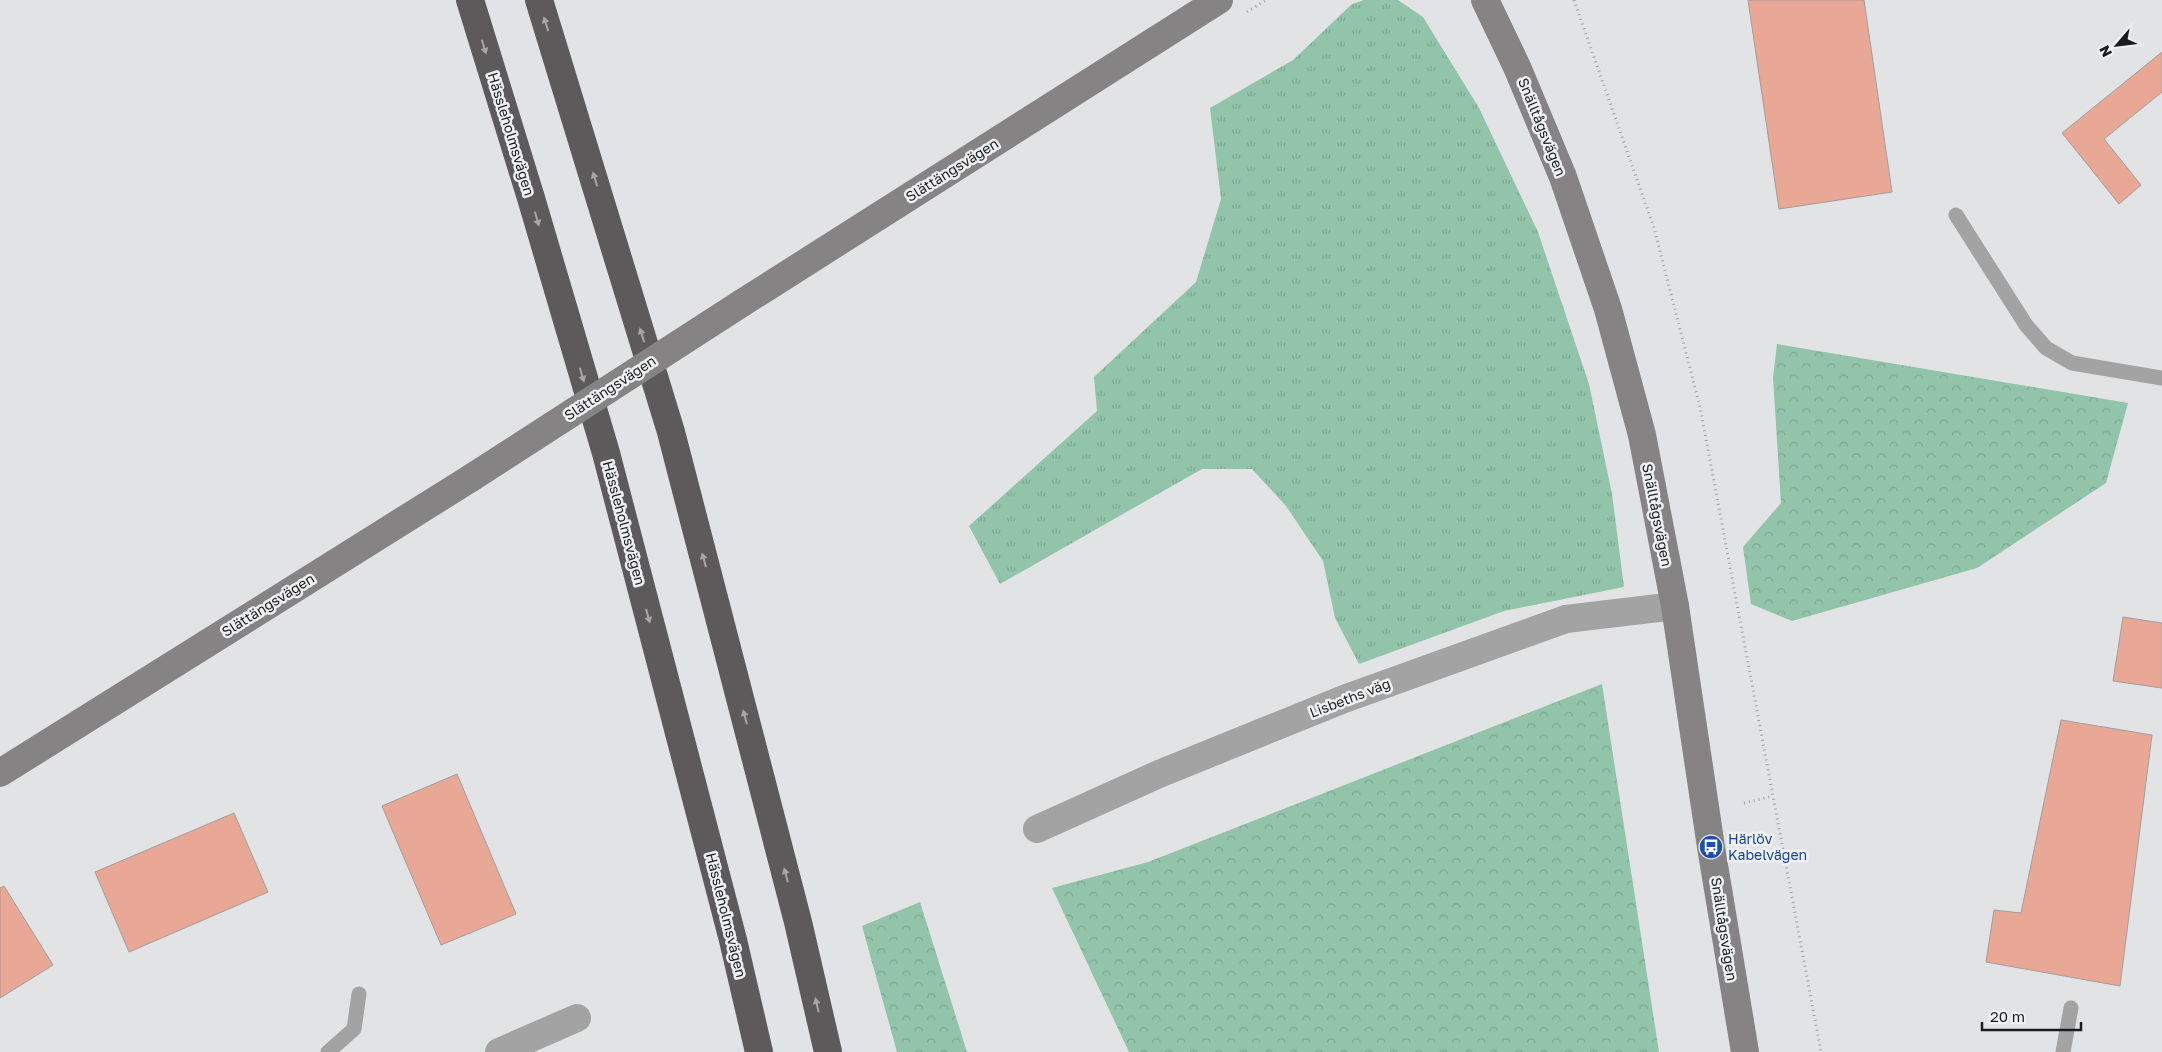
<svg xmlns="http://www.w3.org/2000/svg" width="2162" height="1052" font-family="'Golos Text',sans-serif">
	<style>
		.grass { fill: url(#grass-tufts) }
		.forest { fill: url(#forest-crowns) }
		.building { fill: #e9a796; stroke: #a19e9d }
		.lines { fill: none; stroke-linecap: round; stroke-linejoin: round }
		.path { stroke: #a0a1a3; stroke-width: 3; stroke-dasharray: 1 4; stroke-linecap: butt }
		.lane { stroke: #a4a3a3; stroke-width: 15 }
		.street { stroke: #a4a3a3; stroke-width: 28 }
		.secondary { stroke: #858384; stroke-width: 28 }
		.highway { stroke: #5d5a5c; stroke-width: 28 }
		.secondary-bridge { stroke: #858384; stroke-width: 28 }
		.oneway { fill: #a6a5a7 }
		.labels { text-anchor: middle; stroke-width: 5; stroke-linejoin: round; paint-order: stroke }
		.street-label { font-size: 14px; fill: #1b1c1d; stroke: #eff0f2 }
		.transit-label { font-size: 14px; fill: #164399; stroke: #eff0f2; text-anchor: start }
	</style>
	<defs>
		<pattern id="grass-tufts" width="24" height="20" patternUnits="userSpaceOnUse" patternTransform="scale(1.25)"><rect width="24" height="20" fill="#92c4aa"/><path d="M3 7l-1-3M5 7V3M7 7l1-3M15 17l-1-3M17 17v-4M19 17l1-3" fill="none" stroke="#7da892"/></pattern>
		<pattern id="forest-crowns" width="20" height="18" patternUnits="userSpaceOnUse" patternTransform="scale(1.25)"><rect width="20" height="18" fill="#92c4aa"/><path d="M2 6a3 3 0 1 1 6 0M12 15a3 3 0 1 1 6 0" fill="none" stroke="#7da892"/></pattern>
	</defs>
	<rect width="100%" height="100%" fill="#e2e3e5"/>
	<path class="grass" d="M1364 0H1398L1423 17 1479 108 1538 232 1589 384 1612 494 1624 587 1504 611 1359 664 1335 618 1323 561 1286 506 1252 469H1202L1000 584 969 526 1097 411 1094 377 1196 282 1221 199 1210 108 1293 60 1352 4Z"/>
	<path class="forest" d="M1777 344 2128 403 2106 483 1977 568 1792 621 1751 604 1743 547 1781 503 1773 378Z
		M1602 684 1659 1052H1129L1052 888 1148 862Z
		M920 902 967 1052H897L862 926Z"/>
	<path class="building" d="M1748 0H1864L1892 192 1779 209Z
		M2162 52V92L2104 139 2141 185 2119 204 2062 133Z
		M2123 617 2162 623V688L2113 681Z
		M2061 720 2152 735 2120 986 1986 962 1994 910 2021 913Z
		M457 774 516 914 441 945 382 806Z
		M234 813 268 892 129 952 95 872Z
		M4 886 53 965 0 998V888Z"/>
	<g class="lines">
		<path class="path" d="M1574 0 1654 228 1700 407 1821 1052
			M1247 12 1266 0
			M1744 803 1773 796"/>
		<path class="lane" d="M1956 215 2026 325 2046 348 2072 363 2162 378
			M328 1052 354 1029 359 994
			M2063 1052 2071 1008"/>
		<path class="street" d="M1037 829 1159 774 1344 699 1566 619 1675 606
			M499 1052 577 1018"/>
		<path class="secondary" d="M1485 0 1517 67 1563 177 1608 309 1642 435 1675 606 1711 847 1745 1052
			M742 303 1219 0
			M0 773 471 478"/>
		<path class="highway" d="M470 0 531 198 606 453 733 940 759 1052
			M539 0 671 432 798 922 828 1052"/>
		<path class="secondary-bridge" d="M471 478 742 303"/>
	</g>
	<defs><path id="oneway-solid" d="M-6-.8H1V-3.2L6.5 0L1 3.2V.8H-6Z" transform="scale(1.25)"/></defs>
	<g class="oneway">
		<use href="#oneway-solid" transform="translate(546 24) rotate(-107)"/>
		<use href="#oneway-solid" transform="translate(484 47) rotate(73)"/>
		<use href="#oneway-solid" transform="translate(595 179) rotate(-107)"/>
		<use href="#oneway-solid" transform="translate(537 219) rotate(74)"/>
		<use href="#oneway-solid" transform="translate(642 335) rotate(-107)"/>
		<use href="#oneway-solid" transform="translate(582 375) rotate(74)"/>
		<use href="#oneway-solid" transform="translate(704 560) rotate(-105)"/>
		<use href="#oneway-solid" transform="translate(648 616) rotate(75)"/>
		<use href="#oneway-solid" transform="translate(745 717) rotate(-105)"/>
		<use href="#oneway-solid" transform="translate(786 875) rotate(-105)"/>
		<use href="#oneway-solid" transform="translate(817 1005) rotate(-103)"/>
	</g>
	<defs>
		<g id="bus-disc" transform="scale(1.25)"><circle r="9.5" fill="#1a4fb4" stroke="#eff0f2"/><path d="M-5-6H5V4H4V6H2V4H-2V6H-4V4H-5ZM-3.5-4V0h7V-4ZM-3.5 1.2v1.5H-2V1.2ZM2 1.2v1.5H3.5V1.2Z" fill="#fff"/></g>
	</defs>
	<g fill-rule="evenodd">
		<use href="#bus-disc" x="1711" y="847"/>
	</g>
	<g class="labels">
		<g class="street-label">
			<text transform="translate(1542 127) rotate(68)" y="5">Snälltågsvägen</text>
			<text transform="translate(511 134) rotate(73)" y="5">Hässleholmsvägen</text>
			<text transform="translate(952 170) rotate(-32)" y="5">Slättängsvägen</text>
			<text transform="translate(610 388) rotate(-33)" y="5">Slättängsvägen</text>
			<text transform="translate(1657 515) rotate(79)" y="5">Snälltågsvägen</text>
			<text transform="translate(624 523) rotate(75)" y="5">Hässleholmsvägen</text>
			<text transform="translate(268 605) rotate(-32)" y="5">Slättängsvägen</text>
			<text transform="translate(1350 698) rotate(-21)" y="5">Lisbeths väg</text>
			<text transform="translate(726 915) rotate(76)" y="5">Hässleholmsvägen</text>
			<text transform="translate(1724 929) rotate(81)" y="5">Snälltågsvägen</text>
		</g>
		<g class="transit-label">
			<text x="1728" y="844">Härlöv<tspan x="1728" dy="16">Kabelvägen</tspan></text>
		</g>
	</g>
	<g transform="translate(2117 45) rotate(242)" stroke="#eff0f2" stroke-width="4" paint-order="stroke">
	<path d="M0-4L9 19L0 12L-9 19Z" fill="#1b1c1d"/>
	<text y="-8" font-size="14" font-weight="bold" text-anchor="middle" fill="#1b1c1d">N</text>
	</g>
	<path d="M1982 1022v8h99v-8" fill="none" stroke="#1b1c1d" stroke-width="2.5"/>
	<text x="1990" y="1022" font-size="15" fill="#1b1c1d" stroke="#eff0f2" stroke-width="4" paint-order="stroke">20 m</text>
</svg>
